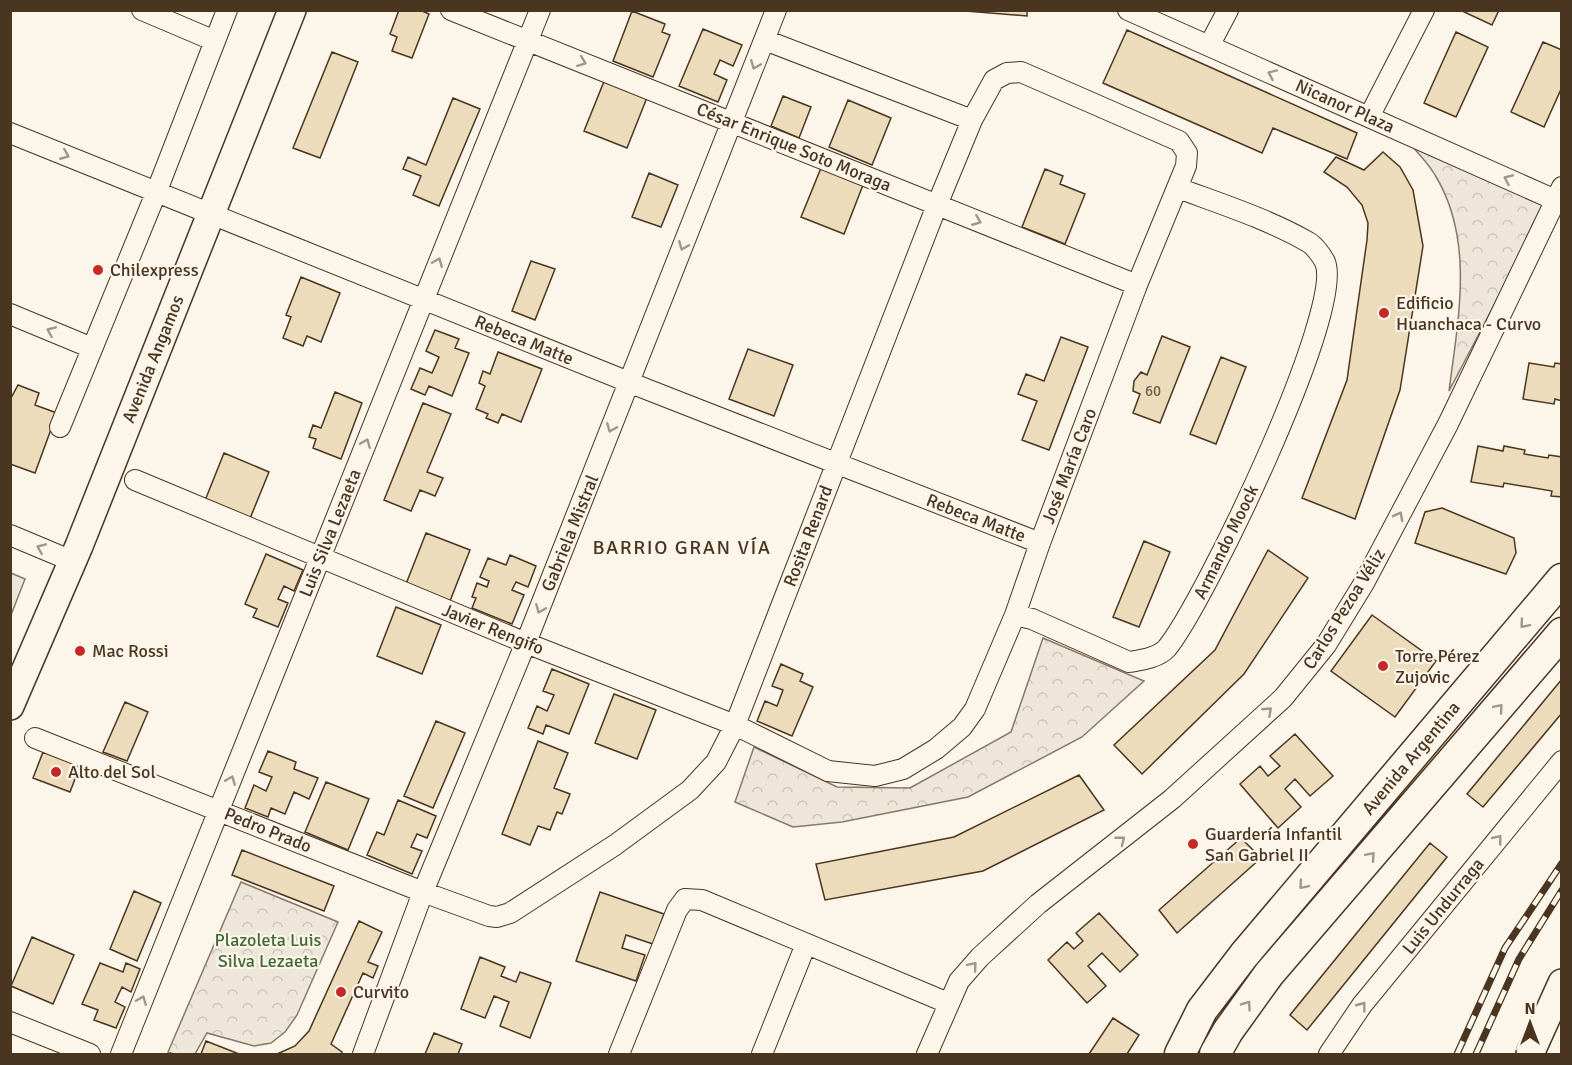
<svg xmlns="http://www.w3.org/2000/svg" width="1572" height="1065" font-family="Signika,sans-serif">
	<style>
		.park { fill: url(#park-crowns); stroke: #887966; stroke-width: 1.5 }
		.parking { fill: #ede7d9; stroke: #887966; stroke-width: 1.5 }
		.building { fill: #ecdcbc; stroke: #4a3520; stroke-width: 1.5 }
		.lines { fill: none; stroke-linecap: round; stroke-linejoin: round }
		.minor-casing { stroke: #4a3520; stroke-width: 22 }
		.secondary-casing { stroke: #4a3520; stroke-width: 30 }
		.primary-casing { stroke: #4a3520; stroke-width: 33 }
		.minor { stroke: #fbf6e9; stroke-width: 20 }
		.secondary { stroke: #fbf6e9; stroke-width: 27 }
		.primary { stroke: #fbf6e9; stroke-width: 30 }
		.rail-casing { stroke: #4a3520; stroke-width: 7 }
		.rail { stroke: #fbf6e9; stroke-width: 4.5; stroke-dasharray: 14; stroke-linecap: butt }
		.oneway { stroke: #a29684 }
		.poi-dot { fill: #c62828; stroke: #fbf6e9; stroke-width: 2 }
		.labels { text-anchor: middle; stroke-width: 4.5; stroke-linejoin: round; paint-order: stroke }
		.number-label { font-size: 15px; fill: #725f47 }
		.street-label { font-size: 18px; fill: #4a3520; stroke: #fbf6e9 }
		.poi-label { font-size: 18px; fill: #4a3520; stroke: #fbf6e9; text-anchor: start }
		.park-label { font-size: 18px; fill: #436837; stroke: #fbf6e9 }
		.neighbourhood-label { font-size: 20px; letter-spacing: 1.5px; fill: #4a3520; stroke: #fbf6e9 }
	</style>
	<defs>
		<pattern id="park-crowns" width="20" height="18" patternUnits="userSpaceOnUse" patternTransform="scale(1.5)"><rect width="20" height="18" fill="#ede6d9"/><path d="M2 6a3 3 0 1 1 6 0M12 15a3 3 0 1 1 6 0" fill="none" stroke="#cdc6ba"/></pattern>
	</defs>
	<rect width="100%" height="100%" fill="#fbf6e9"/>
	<path class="park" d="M1403 136 1538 192 1544 210 1449 391C1458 320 1475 240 1435 175 1427 161 1414 149 1403 136Z
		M1043 638 1144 681 1082 737 968 797 842 822 793 827 735 802 754 747 837 787 910 788 1011 732Z
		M241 882 338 922 297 1015 285 1032 271 1043 254 1046 207 1033 195 1054H174L168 1052Z"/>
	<path class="parking" d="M11 573 25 579 11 615Z"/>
	<path class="building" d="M399 10H420L429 14 412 58 392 51 397 37 390 34Z
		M953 10H1027V16Z
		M1460 10H1499L1492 25Z
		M632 11 665 24 662 32 670 35 653 77 613 61Z
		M703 29 742 45 733 66 720 60 714 74 727 80 718 102 679 86Z
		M1127 30 1357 133 1347 159 1273 128 1262 153 1103 83Z
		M1456 32 1488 47 1456 117 1424 103Z
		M1543 42 1562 50V87L1544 127 1511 112Z
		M332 52 358 62 320 158 293 148Z
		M605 79 648 95 627 148 584 131Z
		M783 96 811 107 799 138 771 126Z
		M453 98 480 109 439 206 413 195 421 176 403 169 408 157 426 165Z
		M848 100 891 118 872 165 829 147Z
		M1383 152 1400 167 1413 190 1423 246 1400 390 1355 519 1302 498 1347 380 1367 240 1368 223 1362 205 1347 187 1324 172 1336 157 1364 170Z
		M821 168 863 185 844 234 801 217Z
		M1045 169 1063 176 1060 184 1085 194 1065 244 1022 227Z
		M649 173 678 185 661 227 632 217Z
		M531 261 555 269 535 320 512 311Z
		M301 277 340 293 321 342 307 336 303 346 283 338 291 317 286 315Z
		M435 330 459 339 455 348 469 353 452 396 429 386 425 395 411 389 420 368 432 373 439 357 426 351Z
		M1162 336 1190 347 1160 423 1133 413 1140 394 1133 391 1134 381 1141 372 1147 375Z
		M1061 337 1088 347 1049 450 1022 440 1037 401 1018 394 1026 374 1044 381Z
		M748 349 793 365 774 416 729 399Z
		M498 352 542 369 521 422 502 414 498 423 486 418 488 414 476 409 485 386 479 383 483 371 490 374Z
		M1221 357 1246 367 1216 444 1190 434Z
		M1529 363 1554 367 1555 363 1562 364V401L1555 399 1554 404 1523 399Z
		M18 385 39 393 35 405 57 413 35 473 10 464V400Z
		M335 392 362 403 341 459 313 448 316 439 309 437 313 425 321 428Z
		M423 403 451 414 427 472 443 478 435 496 420 490 411 511 384 500Z
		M1478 446 1503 451 1504 446 1525 450 1524 454 1548 458 1549 455 1562 457V497L1551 496 1552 491 1504 483 1503 487 1471 482Z
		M224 453 269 472 249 521 204 503Z
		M1442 508 1514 538 1516 553 1506 574 1415 543 1425 512Z
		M426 533 470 550 450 601 406 584Z
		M1144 541 1170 552 1139 627 1113 617Z
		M1268 550 1308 578 1244 674 1142 774 1114 745 1215 650Z
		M266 554 303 570 294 591 284 586 278 599 288 603 278 627 253 617 257 609 245 604Z
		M510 555 536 566 528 587 516 582 512 590 524 595 512 624 472 608 476 598 472 597 477 583 487 587 489 581 480 577 488 558 506 565Z
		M396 607 441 625 422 674 377 656Z
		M1372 615 1436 661 1395 717 1331 671Z
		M781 664 803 674 800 681 813 687 792 736 757 721 765 701 777 706 783 690 772 686Z
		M552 669 589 684 569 734 546 725 543 734 528 728 537 706 547 711 554 695 543 691Z
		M1562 679V713L1483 807 1467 794Z
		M614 694 656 710 637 759 595 743Z
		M125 702 148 712 127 761 103 752Z
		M436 721 465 733 433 808 404 796Z
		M1295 734 1333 776 1310 796 1295 779 1285 789 1301 807 1278 828 1240 784 1260 766 1268 776 1280 766 1270 756Z
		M538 741 568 753 554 788 570 794 562 814 557 812 550 830 538 826 530 845 502 834Z
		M268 751 296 762 294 769 318 778 309 799 294 792 285 814 271 808 268 817 245 808 254 785 266 791 272 777 259 772Z
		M43 752 80 766 70 792 33 778Z
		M1079 775 1104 810 983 871 825 900 816 864 954 837Z
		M326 782 369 799 348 850 305 832Z
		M398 800 436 816 427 838 417 834 411 847 422 851 412 874 367 855 377 832 384 835Z
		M1241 838 1261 858 1177 933 1159 910Z
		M1430 843 1447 857 1307 1030 1290 1015Z
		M242 850 334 886 324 911 232 875Z
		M134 891 161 903 137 961 110 949Z
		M600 892 664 914 653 944 626 935 622 948 645 955 636 981 576 961Z
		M1099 913 1138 955 1120 972 1102 953 1088 966 1106 986 1087 1003 1048 960 1067 942 1074 949 1083 941 1076 933Z
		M359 921 382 932 368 962 378 966 373 978 363 973 331 1044 342 1052 341 1054H277L295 1046 309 1031Z
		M32 937 74 955 53 1004 11 986Z
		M480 957 505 967 501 976 516 982 520 972 551 983 530 1038 500 1026 509 1002 494 996 485 1018 461 1009Z
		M100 963 123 972 126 963 140 969 131 992 122 987 115 1002 125 1007 116 1028 94 1020 98 1010 82 1004Z
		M1113 1018 1139 1035 1127 1054H1089Z
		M434 1033 462 1044 458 1054H425Z
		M206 1041 239 1054H242H201Z"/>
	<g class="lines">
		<g class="minor-casing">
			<path id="minor" d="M142 10 215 41
				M451 10 1137 285
				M1128 10 1562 203
				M765 40 972 120
				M1209 46 1228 10
				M1369 117 1424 10
				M10 133 646 389 1040 543
				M10 314 92 348
				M60 427 156 193 227 10
				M10 535 72 561
				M1015 615 1032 619 1129 662C1141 660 1158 658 1167 648 1204 603 1345 310 1325 262 1322 256 1314 245 1308 242 1268 219 1221 204 1178 188
				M35 738 423 892 489 916 497 917 510 913 615 845 690 790 716 762 735 725 937 205 972 120 994 80 1007 73 1021 72 1179 141 1187 153 1186 166 1137 285 1040 543 1015 615 975 709 962 727 936 749 903 769 875 776 828 771 735 725 526 643 135 480
				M10 1022 90 1054
				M121 1054 540 10
				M363 1054 423 892 529 635 776 10
				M619 1054 677 910 685 899 702 900 948 1003
				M762 1054 806 944
				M927 1054 959 981 980 957 1038 904 1172 799 1283 698 1326 645 1364 583 1448 424 1562 187
				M1329 1054 1362 1005 1562 761"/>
		</g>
		<g class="secondary-casing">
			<path id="secondary" d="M10 706 79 546 292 10
				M1530 1054 1562 983"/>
		</g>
		<g class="primary-casing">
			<path id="primary" d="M1180 1054 1202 1010 1244 955 1562 579
				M1215 1054 1228 1031 1269 974 1562 633"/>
		</g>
		<use href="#minor" class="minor"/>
		<use href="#secondary" class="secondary"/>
		<use href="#primary" class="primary"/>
		<g class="rail-casing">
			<path id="rail" d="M1457 1054 1505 948 1562 863
				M1476 1054 1519 959 1562 890"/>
		</g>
		<use href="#rail" class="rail"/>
	</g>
	<defs><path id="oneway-chevron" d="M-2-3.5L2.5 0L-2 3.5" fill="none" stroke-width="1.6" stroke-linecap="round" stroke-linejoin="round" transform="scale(1.5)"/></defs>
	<g class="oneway">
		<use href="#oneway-chevron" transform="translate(582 62) rotate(21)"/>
		<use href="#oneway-chevron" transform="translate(755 65) rotate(112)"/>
		<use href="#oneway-chevron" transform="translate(1272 74) rotate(-156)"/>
		<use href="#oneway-chevron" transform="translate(65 155) rotate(22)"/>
		<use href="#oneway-chevron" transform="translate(1508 179) rotate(-156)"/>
		<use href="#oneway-chevron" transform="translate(977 221) rotate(22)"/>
		<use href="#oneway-chevron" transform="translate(683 246) rotate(112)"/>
		<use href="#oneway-chevron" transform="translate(438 262) rotate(-68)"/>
		<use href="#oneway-chevron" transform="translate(51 331) rotate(-157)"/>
		<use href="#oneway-chevron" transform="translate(611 428) rotate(112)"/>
		<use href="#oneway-chevron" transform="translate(366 443) rotate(-68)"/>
		<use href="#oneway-chevron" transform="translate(1399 516) rotate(-62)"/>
		<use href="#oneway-chevron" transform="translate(41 548) rotate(-157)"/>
		<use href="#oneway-chevron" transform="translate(540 609) rotate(112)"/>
		<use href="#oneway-chevron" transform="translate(1524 624) rotate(130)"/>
		<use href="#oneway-chevron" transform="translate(1499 708) rotate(-50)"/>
		<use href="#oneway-chevron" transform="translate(1268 711) rotate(-43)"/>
		<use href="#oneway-chevron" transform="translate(231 780) rotate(-68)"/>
		<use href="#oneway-chevron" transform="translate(1498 839) rotate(-51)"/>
		<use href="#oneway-chevron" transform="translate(1121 840) rotate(-38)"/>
		<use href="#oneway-chevron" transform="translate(1371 856) rotate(-49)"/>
		<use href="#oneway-chevron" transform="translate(1303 885) rotate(130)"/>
		<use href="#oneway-chevron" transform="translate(973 966) rotate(-50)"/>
		<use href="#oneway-chevron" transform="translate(142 1000) rotate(-68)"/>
		<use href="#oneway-chevron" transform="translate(1247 1005) rotate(-55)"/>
		<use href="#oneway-chevron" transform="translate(1362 1006) rotate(-53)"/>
	</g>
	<g class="poi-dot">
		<circle cx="98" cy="270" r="6"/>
		<circle cx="1384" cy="313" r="6"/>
		<circle cx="80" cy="651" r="6"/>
		<circle cx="1383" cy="666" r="6"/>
		<circle cx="56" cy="772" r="6"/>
		<circle cx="1193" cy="844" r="6"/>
		<circle cx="341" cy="992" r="6"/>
	</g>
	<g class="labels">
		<g class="number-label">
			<text x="1153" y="396">60</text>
		</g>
		<g class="street-label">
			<text transform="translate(1345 106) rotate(24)" y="6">Nicanor Plaza</text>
			<text transform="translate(794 147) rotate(22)" y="6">César Enrique Soto Moraga</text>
			<text transform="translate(524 340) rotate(22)" y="6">Rebeca Matte</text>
			<text transform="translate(153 359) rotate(-68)" y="6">Avenida Angamos</text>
			<text transform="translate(1069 466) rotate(-69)" y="6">José María Caro</text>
			<text transform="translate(976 518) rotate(21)" y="6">Rebeca Matte</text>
			<text transform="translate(330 533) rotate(-68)" y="6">Luis Silva Lezaeta</text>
			<text transform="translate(570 533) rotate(-68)" y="6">Gabriela Mistral</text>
			<text transform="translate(808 536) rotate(-69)" y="6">Rosita Renard</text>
			<text transform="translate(1226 542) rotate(-64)" y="6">Armando Moock</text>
			<text transform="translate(1344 609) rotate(-58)" y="6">Carlos Pezoa Véliz</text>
			<text transform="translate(493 629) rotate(22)" y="6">Javier Rengifo</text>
			<text transform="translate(1411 758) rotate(-50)" y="6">Avenida Argentina</text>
			<text transform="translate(268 830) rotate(22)" y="6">Pedro Prado</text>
			<text transform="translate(1443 906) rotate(-51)" y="6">Luis Undurraga</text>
		</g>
		<g class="poi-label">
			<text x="110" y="276">Chilexpress</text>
			<text x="1396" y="309">Edificio<tspan x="1396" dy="21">Huanchaca - Curvo</tspan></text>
			<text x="92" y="657">Mac Rossi</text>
			<text x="1395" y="662">Torre Pérez<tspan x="1395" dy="21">Zujovic</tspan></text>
			<text x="68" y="778">Alto del Sol</text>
			<text x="1205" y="840">Guardería Infantil<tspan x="1205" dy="21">San Gabriel II</tspan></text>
			<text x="353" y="998">Curvito</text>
		</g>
		<g class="park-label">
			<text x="268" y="946">Plazoleta Luis<tspan x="268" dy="21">Silva Lezaeta</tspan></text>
		</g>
		<g class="neighbourhood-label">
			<text x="682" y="554">BARRIO GRAN VÍA</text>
		</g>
	</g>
	<rect width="1572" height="1065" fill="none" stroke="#4a3520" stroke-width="24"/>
	<g transform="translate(1530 1023)" stroke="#fbf6e9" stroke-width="4.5" paint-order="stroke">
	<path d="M0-4.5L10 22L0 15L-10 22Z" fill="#4a3520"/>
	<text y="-9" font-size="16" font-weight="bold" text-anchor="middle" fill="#4a3520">N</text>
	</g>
</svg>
